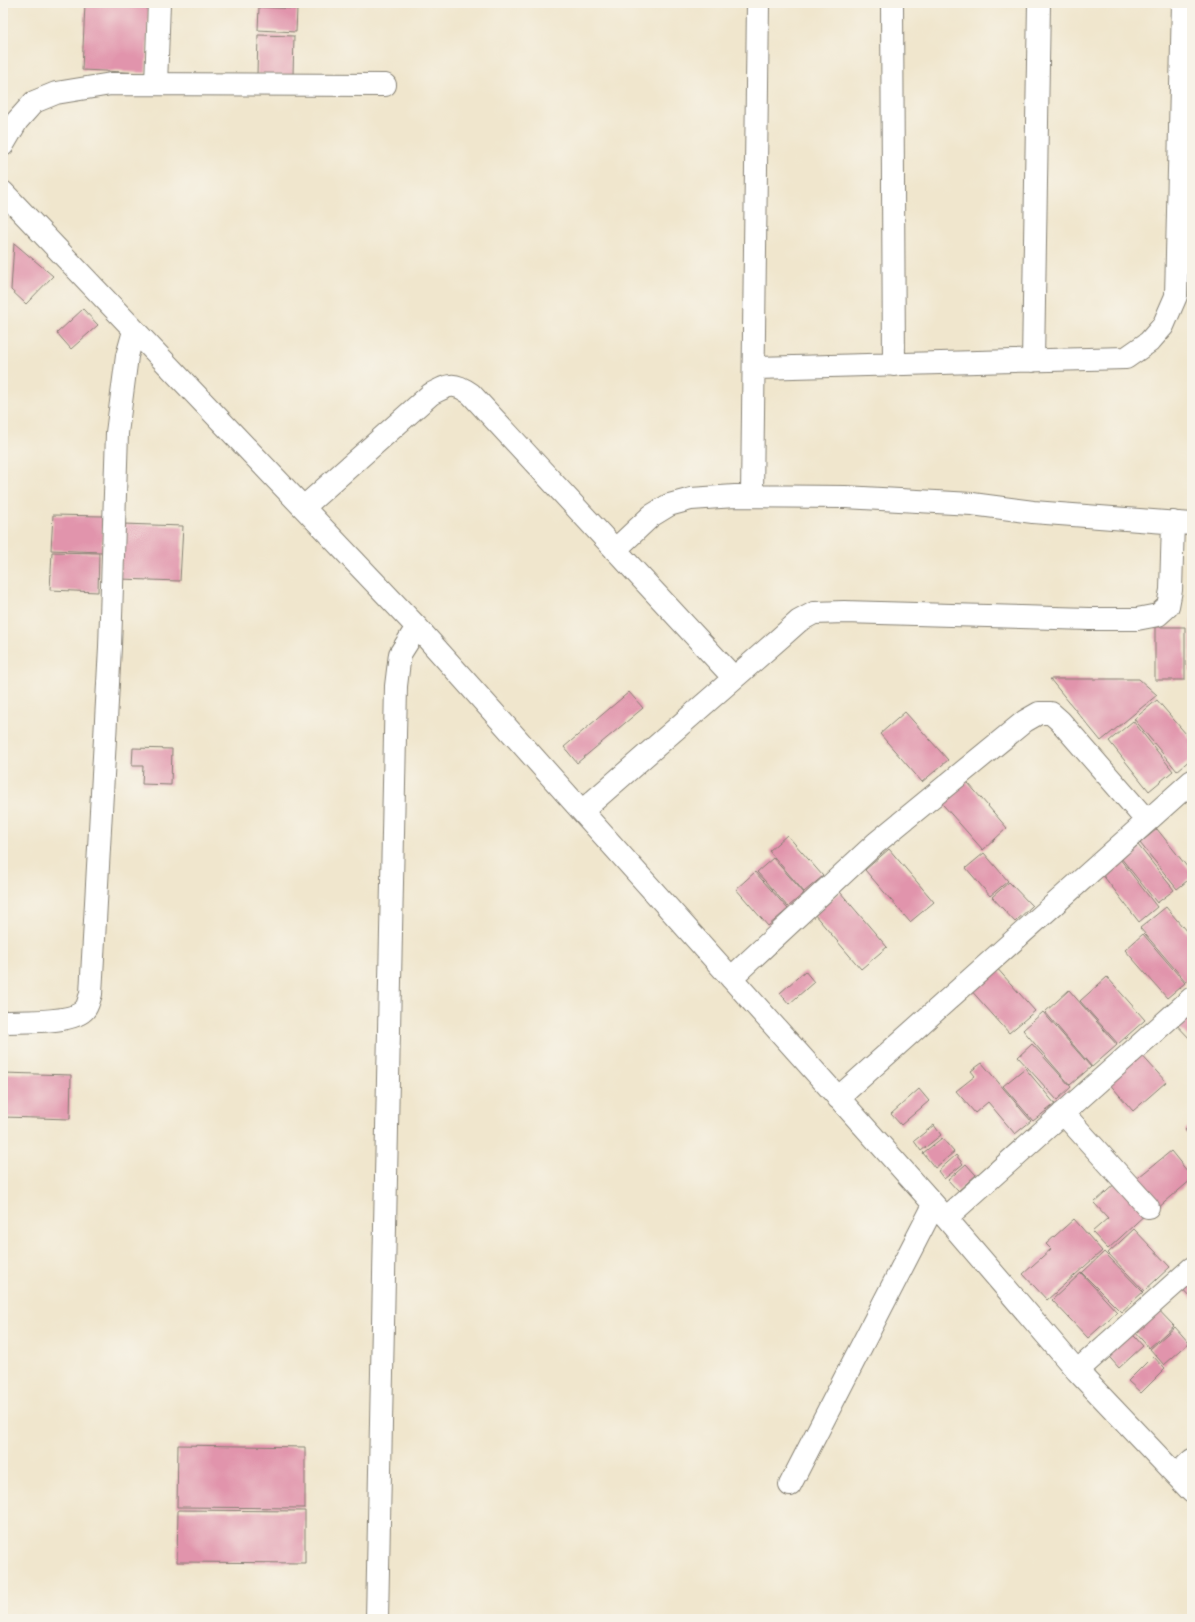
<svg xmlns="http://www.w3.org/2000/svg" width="1195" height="1622" font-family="'Shantell Sans',sans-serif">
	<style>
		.building { fill: #e194ac }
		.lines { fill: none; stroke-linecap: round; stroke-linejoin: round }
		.street-casing { stroke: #868174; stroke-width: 24 }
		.street { stroke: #fff; stroke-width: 22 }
	</style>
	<rect width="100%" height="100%" fill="#f7f3e8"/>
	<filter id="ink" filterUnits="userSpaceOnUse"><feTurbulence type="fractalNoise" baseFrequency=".025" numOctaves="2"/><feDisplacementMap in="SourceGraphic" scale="8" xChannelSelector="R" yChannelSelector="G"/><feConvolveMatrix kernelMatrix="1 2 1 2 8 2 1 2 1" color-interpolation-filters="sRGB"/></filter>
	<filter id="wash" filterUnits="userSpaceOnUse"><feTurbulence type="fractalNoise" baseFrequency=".012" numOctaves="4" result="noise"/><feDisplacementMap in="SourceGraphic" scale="16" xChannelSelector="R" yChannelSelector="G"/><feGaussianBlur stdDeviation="0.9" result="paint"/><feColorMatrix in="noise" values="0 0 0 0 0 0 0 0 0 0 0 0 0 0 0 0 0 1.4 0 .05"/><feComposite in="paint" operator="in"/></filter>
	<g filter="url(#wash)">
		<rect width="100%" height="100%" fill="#f0e6cd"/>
		<g id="blocks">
			<path class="building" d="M85 3 149 6 146 73 82 70Z
				M259 7 297 9 296 32 258 30Z
				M258 35 294 36 293 75 257 74Z
				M14 243 53 276 26 304 11 290Z
				M83 309 98 325 71 349 57 333Z
				M53 515 103 516 102 552 51 550Z
				M122 524 183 526 180 581 120 579Z
				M52 552 99 553 98 592 50 590Z
				M1191 618H1192V671L1190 672Z
				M1155 627H1185V680H1155Z
				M1050 679H1139L1157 695 1101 741Z
				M629 692 643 708 577 763 564 747Z
				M1157 700 1192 741V758L1177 771 1134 719Z
				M905 712 948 760 922 782 880 734Z
				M1133 721 1173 771 1149 791 1109 741Z
				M133 748 172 749 171 785 142 784 143 766H132Z
				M962 776 1007 828 983 850 936 797Z
				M1157 829 1192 873V877L1177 889 1140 843Z
				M787 835 823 876 804 892 769 851Z
				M1138 845 1174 890 1157 903 1121 858Z
				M889 849 934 902 910 922 865 870Z
				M984 853 1008 881 990 896 966 868Z
				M773 858 804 893 788 907 757 872Z
				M1120 859 1157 907 1139 922 1102 874Z
				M755 872 788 909 768 926 736 889Z
				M1009 882 1032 906 1015 922 992 897Z
				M840 892 887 947 861 969 814 914Z
				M1166 907 1192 938V977L1186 982 1140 928Z
				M1143 934 1185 983 1167 998 1125 950Z
				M995 966 1035 1011 1009 1033 969 988Z
				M805 971 814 982 789 1004 780 993Z
				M1107 977 1145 1020 1118 1044 1080 1001Z
				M1069 990 1117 1045 1092 1067 1045 1012Z
				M1192 1002V1041L1172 1020Z
				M1043 1012 1091 1067 1070 1085 1023 1030Z
				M1032 1044 1071 1087 1057 1100 1018 1057Z
				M1139 1052 1166 1082 1133 1111 1107 1081Z
				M982 1063 1031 1121 1015 1134 988 1102 975 1113 956 1091 975 1076 971 1071Z
				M1025 1068 1055 1104 1033 1121 1003 1086Z
				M3 1073 71 1075 70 1119 3 1117Z
				M919 1089 929 1101 901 1125 891 1114Z
				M1192 1124V1139L1185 1130Z
				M934 1125 941 1135 921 1151 914 1141Z
				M942 1138 954 1152 935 1168 923 1153Z
				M1171 1151 1192 1177V1179L1158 1208 1135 1180Z
				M956 1155 963 1164 944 1179 938 1171Z
				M966 1164 976 1175 958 1191 948 1180Z
				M1119 1180 1148 1212 1108 1249 1092 1232 1108 1218 1094 1203Z
				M1074 1219 1102 1251 1047 1300 1023 1274 1051 1249 1046 1244Z
				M1134 1229 1170 1267 1144 1291 1108 1253Z
				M1104 1252 1143 1292 1121 1312 1082 1273Z
				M1192 1269V1299L1177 1283Z
				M1081 1273 1117 1312 1088 1338 1052 1300Z
				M1153 1304 1174 1326 1149 1348 1135 1332Z
				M1175 1327 1189 1343 1164 1365 1150 1349Z
				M1127 1328 1143 1346 1119 1368 1103 1350Z
				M1153 1356 1165 1369 1141 1393 1128 1381Z
				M178 1445 305 1447V1508L177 1507Z
				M178 1510 305 1511V1563L177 1562Z"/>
		</g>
	</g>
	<g filter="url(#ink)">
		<use href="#blocks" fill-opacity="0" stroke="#868174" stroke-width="1"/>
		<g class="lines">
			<g class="street-casing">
				<path id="street" d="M892 3 894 365
					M156 84 159 3
					M3 145 17 121 34 102 56 93 111 84 385 85
					M3 192 417 627 946 1218 1077 1371 1192 1492
					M1033 361 1039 3
					M754 368 1126 358 1149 342 1163 326 1176 296 1183 3
					M752 496 758 3
					M304 507 431 394C449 385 453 381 471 394L734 678
					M615 550 651 516 669 505 691 499 735 496 845 497 972 504 1033 512 1192 524
					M582 811 780 638 799 621 814 613 844 612 1090 619H1137L1158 615 1168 606 1171 590 1173 522
					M731 978 876 843 1025 721 1039 713H1051L1060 721 1147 821
					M3 1022C22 1021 74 1024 85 1009 88 1006 89 999 91 994L110 647 117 433 127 356 134 331
					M838 1098 1192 781
					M1063 1113 1148 1207
					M946 1218 1192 998
					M1077 1371 1192 1268
					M1176 1475 1192 1460
					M790 1485 934 1205
					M377 1619 396 686 400 654 417 627"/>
			</g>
			<use href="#street" class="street"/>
		</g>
	</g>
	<rect width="1195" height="1622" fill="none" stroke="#f7f3e8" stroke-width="16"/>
</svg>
